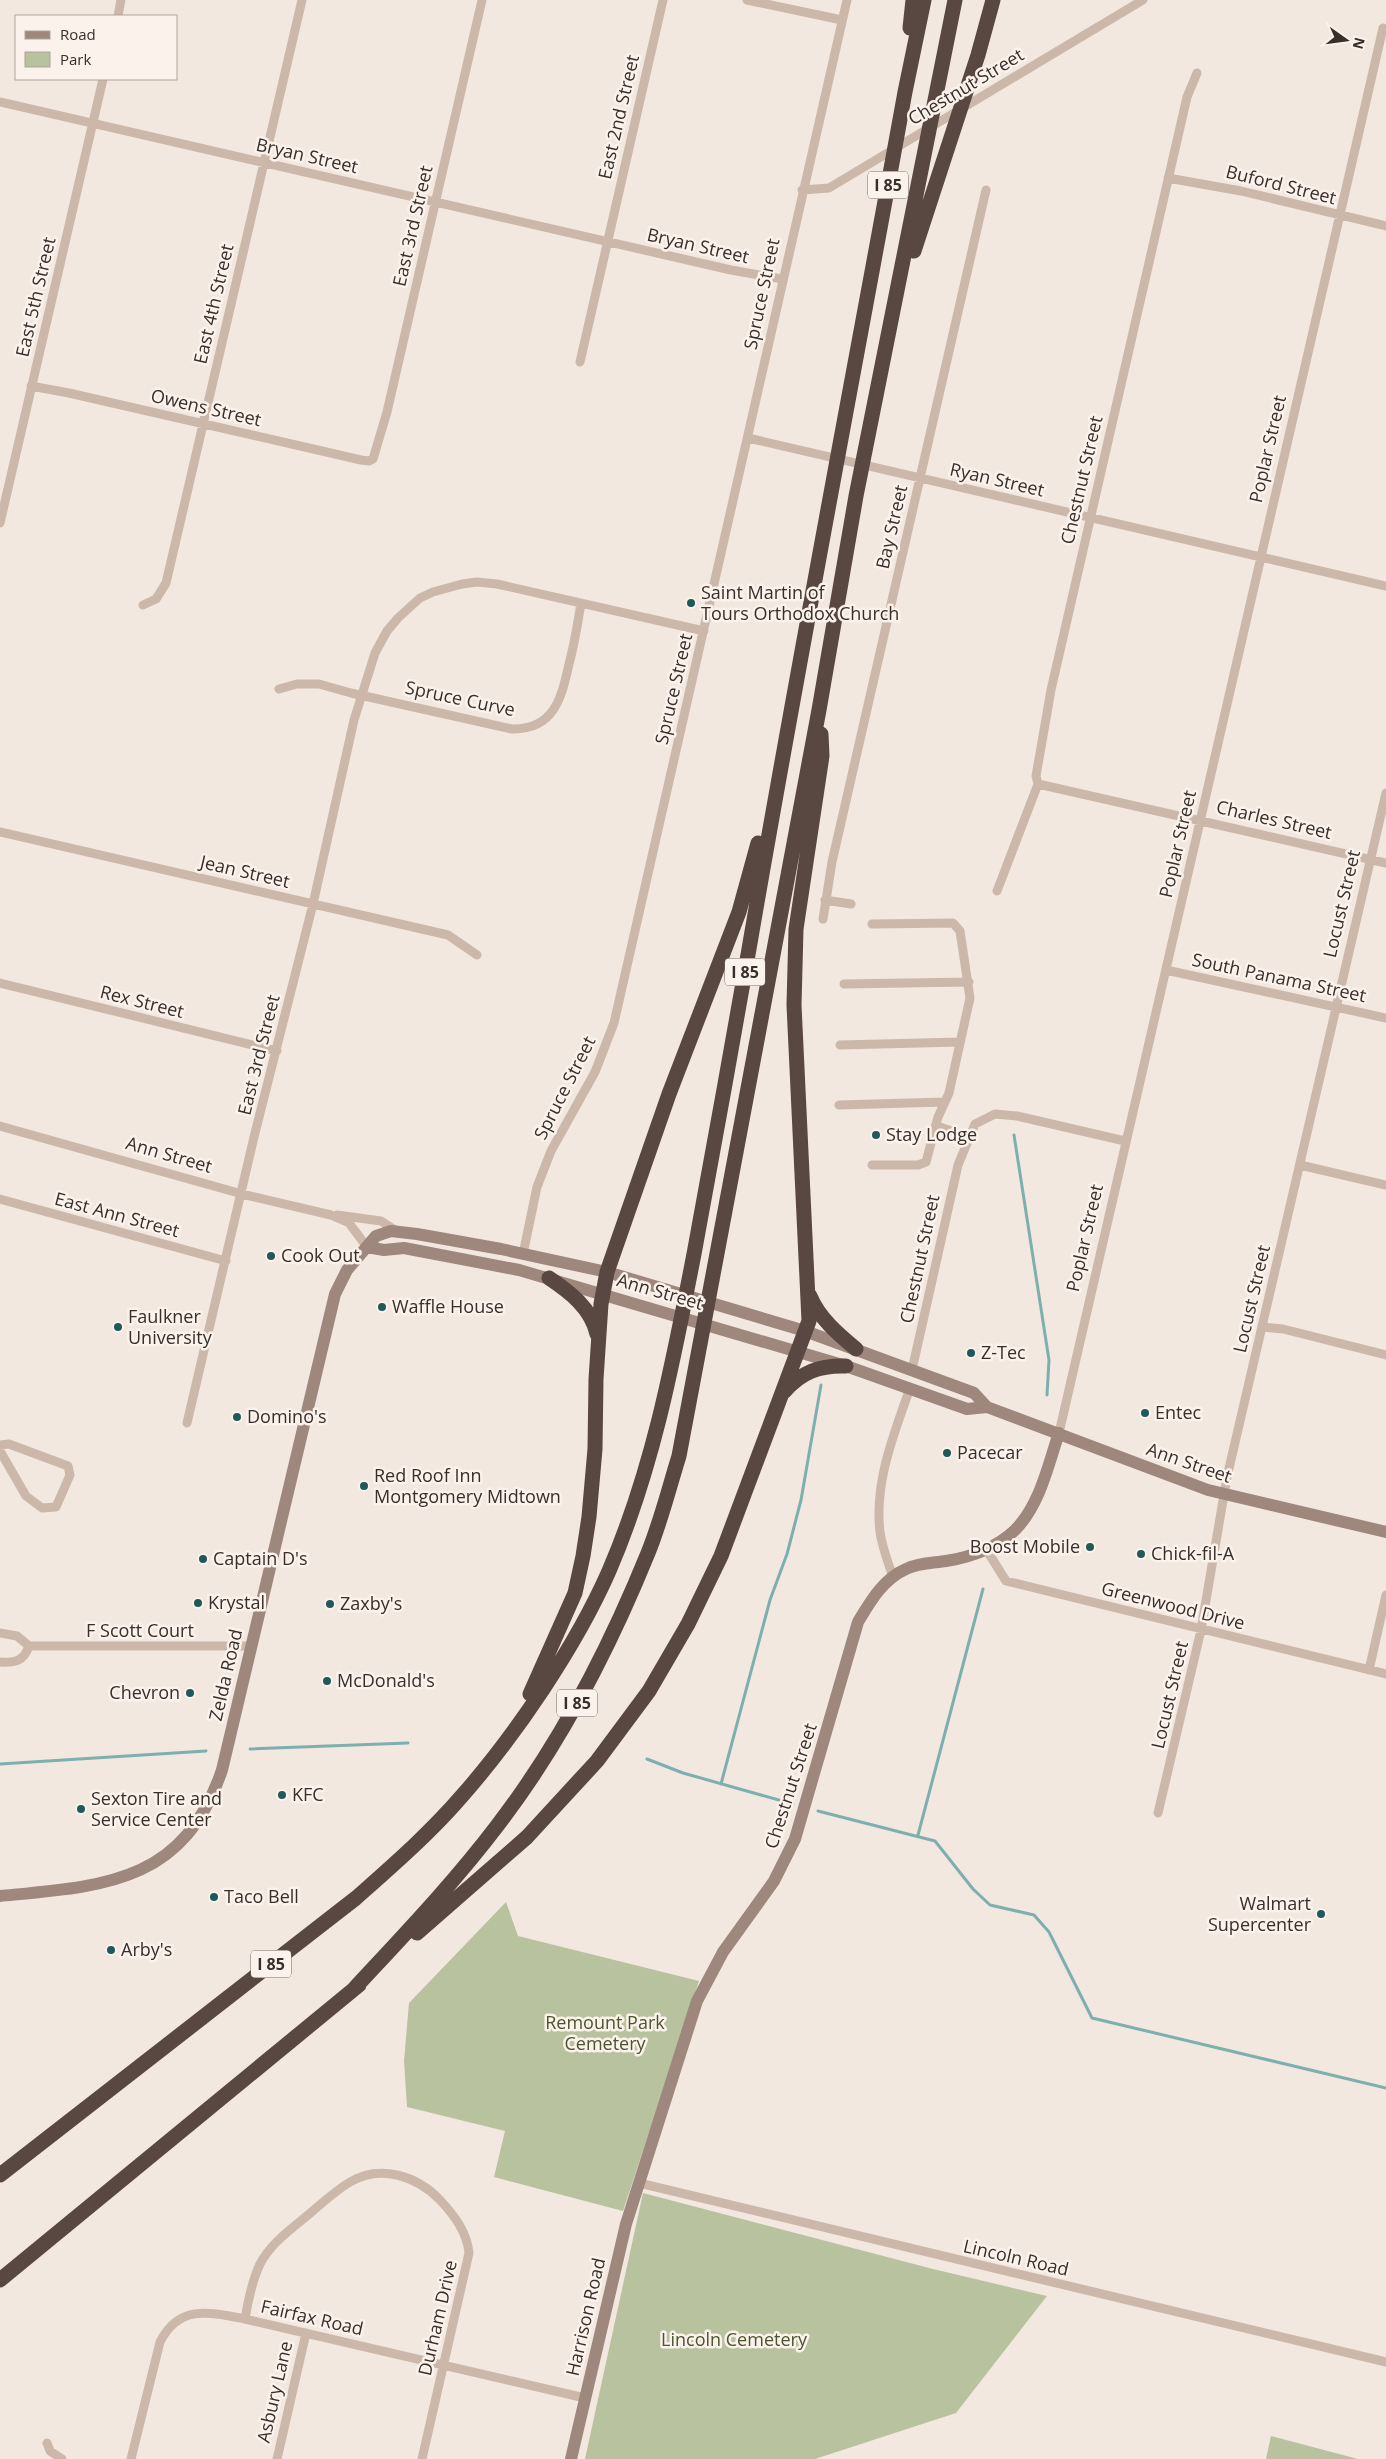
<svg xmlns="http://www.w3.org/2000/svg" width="1386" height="2459" font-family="'Open Sans',sans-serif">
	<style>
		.green { fill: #b8c29f }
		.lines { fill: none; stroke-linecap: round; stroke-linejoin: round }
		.stream { stroke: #7eafaf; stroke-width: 3 }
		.street { stroke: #cbb8ab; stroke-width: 9 }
		.secondary { stroke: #9e877c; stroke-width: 12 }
		.highway { stroke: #594741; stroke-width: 15 }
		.poi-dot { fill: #205959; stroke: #faf2eb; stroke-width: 2 }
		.labels { text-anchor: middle; stroke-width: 5; stroke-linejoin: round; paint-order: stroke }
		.shield { fill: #faf2eb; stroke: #726964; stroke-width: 1 }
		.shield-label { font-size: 16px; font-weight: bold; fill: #382e2a }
		.street-label { font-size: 18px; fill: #382e2a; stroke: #faf2eb }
		.poi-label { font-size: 18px; fill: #382e2a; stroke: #faf2eb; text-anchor: start }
		.park-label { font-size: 18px; fill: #4a562e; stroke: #faf2eb }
	</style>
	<rect width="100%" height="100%" fill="#f2e8df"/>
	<path class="green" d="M506 1902 518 1936 699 1981 623 2211 494 2177 505 2131 407 2107 404 2061 409 2003Z
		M643 2193 933 2269 1047 2296 956 2413 815 2459H585Z
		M1271 2436 1358 2459H1266Z"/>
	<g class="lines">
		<path class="stream" d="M1014 1135 1049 1360 1047 1395
			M250 1749 408 1743
			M647 1759 683 1773 793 1804
			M0 1764 206 1751
			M721 1784 770 1600 787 1554 801 1500 821 1385
			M818 1811 935 1841 973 1889 990 1905 1034 1915 1049 1932 1092 2018 1386 2088
			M918 1835 983 1589"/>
		<path class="street" d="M747 0 842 20
			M118 16 121 0
			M0 102 731 270 782 279
			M1168 178 1241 191 1386 226
			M802 190 829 188 1143 0
			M580 362 663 0
			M31 386 69 393 361 460 369 461 373 459 387 412 482 0
			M748 438 1386 586
			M0 523 103 79
			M143 605 156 599 166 583 302 0
			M279 689 297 684H319L351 693 512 729C556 730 562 695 570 660 575 641 578 622 581 603
			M1038 784 1386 863
			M0 832 448 935 477 955
			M997 891 1038 784 1036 776 1051 690 1187 97 1197 73
			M825 900 851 904
			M823 919 832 862 986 190
			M1166 970 1386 1018
			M0 983 277 1051
			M844 984 969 982
			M840 1045 960 1042
			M839 1105 944 1102
			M0 1126 242 1194 331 1215 349 1223 367 1247
			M937 1126 960 1134 967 1140
			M872 1165H918L926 1162 938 1117 949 1093 970 998 960 931 953 923 872 924
			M1300 1165 1386 1185
			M0 1199 226 1261
			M337 1215 381 1221 398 1232
			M523 1254 537 1187 551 1151 595 1072 614 1023 847 0
			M1263 1327 1283 1329 1386 1355
			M912 1370 958 1165 975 1124 995 1114 1017 1116 1125 1141
			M187 1423 254 1137 313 904 354 720 375 653 387 631 398 618 420 598 433 592 462 584 477 582 497 584 704 631
			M1059 1433 1383 28
			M0 1445 9 1444 68 1466 70 1475 56 1507 42 1508 26 1496 0 1451
			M986 1549 1006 1581 1386 1674
			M893 1577C888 1562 882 1547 880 1532 874 1482 894 1434 910 1388
			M0 1633 17 1636 29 1646
			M0 1662C15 1663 24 1661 29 1646H251
			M1369 1670 1386 1595
			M1158 1813 1201 1630 1227 1477 1386 793
			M639 2183 1386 2362
			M245 2319C248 2301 252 2281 260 2264 271 2243 290 2230 308 2215 321 2204 335 2191 350 2182 381 2164 417 2176 440 2200 454 2215 467 2232 469 2253L422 2459
			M47 2443 50 2451 62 2459
			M131 2459 160 2342C179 2304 210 2312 245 2319L585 2398
			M277 2459 306 2333"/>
		<path class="secondary" d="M367 1247 384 1250 404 1248 519 1270 846 1366 967 1409 987 1407
			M0 1896C104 1886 183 1884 222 1770L335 1294 347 1270 376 1236 391 1231 417 1234 501 1249 607 1272 805 1331 974 1393 987 1407 1208 1490 1386 1532
			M571 2459 626 2224 697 2001 723 1952 774 1881 795 1839 858 1622C870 1602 883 1579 906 1569 918 1563 933 1563 946 1561 971 1557 997 1547 1015 1530 1040 1505 1048 1465 1059 1433"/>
		<path class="highway" d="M910 28 913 0
			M914 251 978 55 993 0
			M549 1278C570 1292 591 1308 597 1334
			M810 1296C819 1318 838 1334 856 1349
			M784 1392C801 1372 820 1365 846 1366
			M530 1694 575 1593 583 1556 589 1517 595 1449 596 1379 601 1304 607 1272 669 1094 739 912 758 843
			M417 1933 527 1837 597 1761 649 1691 688 1624 721 1556 809 1321 794 1005 796 929 822 756 821 734
			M353 1990C402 1937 453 1884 497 1826 561 1743 609 1649 648 1553 661 1521 669 1488 679 1456L819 710 856 496 955 0
			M0 2175 356 1898C392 1866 429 1834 461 1797 515 1736 576 1646 609 1571 653 1469 673 1362 694 1254 713 1152 731 1051 749 949 798 663 853 378 905 92L924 0
			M0 2280 359 1985"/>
	</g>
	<g class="poi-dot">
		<circle cx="691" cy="603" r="5"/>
		<circle cx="876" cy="1135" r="5"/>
		<circle cx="271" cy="1256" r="5"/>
		<circle cx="382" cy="1307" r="5"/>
		<circle cx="118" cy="1327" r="5"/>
		<circle cx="971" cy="1353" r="5"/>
		<circle cx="1145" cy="1413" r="5"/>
		<circle cx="237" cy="1417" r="5"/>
		<circle cx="947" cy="1453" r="5"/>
		<circle cx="364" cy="1486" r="5"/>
		<circle cx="1090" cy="1547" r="5"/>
		<circle cx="1141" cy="1554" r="5"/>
		<circle cx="203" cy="1559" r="5"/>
		<circle cx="198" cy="1603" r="5"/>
		<circle cx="330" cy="1604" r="5"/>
		<circle cx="327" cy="1681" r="5"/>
		<circle cx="190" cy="1693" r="5"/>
		<circle cx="282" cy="1795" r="5"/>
		<circle cx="81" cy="1809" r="5"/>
		<circle cx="214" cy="1897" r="5"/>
		<circle cx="1321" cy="1914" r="5"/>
		<circle cx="111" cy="1950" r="5"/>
	</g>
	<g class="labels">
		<g class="shield">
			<rect x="868" y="171.5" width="40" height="27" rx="4"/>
			<rect x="725" y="958.5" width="40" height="27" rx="4"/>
			<rect x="557" y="1689.5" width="40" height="27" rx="4"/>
			<rect x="251" y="1950.5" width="40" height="27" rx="4"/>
		</g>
		<g class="shield-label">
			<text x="888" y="191">I 85</text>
			<text x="745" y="978">I 85</text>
			<text x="577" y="1709">I 85</text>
			<text x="271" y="1970">I 85</text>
		</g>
		<g class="street-label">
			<text transform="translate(966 87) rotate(-31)" y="6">Chestnut Street</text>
			<text transform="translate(619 117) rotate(-77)" y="6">East 2nd Street</text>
			<text transform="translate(307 156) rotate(13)" y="6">Bryan Street</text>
			<text transform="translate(1281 185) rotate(14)" y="6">Buford Street</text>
			<text transform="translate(413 226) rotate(-77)" y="6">East 3rd Street</text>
			<text transform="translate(698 246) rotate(13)" y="6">Bryan Street</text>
			<text transform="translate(762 294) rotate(-78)" y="6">Spruce Street</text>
			<text transform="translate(36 297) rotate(-77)" y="6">East 5th Street</text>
			<text transform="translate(214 304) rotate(-77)" y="6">East 4th Street</text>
			<text transform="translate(206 408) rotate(13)" y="6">Owens Street</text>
			<text transform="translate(1268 449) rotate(-77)" y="6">Poplar Street</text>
			<text transform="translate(997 480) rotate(13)" y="6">Ryan Street</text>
			<text transform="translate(1082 480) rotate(-77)" y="6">Chestnut Street</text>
			<text transform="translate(892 527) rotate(-77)" y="6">Bay Street</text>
			<text transform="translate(674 689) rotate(-77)" y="6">Spruce Street</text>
			<text transform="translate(460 699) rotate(12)" y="6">Spruce Curve</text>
			<text transform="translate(1274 820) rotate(13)" y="6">Charles Street</text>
			<text transform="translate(1178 844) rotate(-77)" y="6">Poplar Street</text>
			<text transform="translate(245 872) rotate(13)" y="6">Jean Street</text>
			<text transform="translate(1342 904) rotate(-77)" y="6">Locust Street</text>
			<text transform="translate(1279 978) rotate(12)" y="6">South Panama Street</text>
			<text transform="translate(142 1002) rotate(14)" y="6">Rex Street</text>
			<text transform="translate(259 1055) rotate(-76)" y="6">East 3rd Street</text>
			<text transform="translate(565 1088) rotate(-63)" y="6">Spruce Street</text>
			<text transform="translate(169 1155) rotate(16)" y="6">Ann Street</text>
			<text transform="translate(117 1215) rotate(15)" y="6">East Ann Street</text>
			<text transform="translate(1085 1238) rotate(-77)" y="6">Poplar Street</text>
			<text transform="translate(920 1259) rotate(-78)" y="6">Chestnut Street</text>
			<text transform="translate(660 1292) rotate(16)" y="6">Ann Street</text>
			<text transform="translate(1252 1299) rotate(-77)" y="6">Locust Street</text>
			<text transform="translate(1189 1463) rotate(19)" y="6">Ann Street</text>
			<text transform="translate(1173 1606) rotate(14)" y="6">Greenwood Drive</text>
			<text x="140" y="1637">F Scott Court</text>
			<text transform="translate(226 1675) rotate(-77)" y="6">Zelda Road</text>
			<text transform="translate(1170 1695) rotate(-77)" y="6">Locust Street</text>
			<text transform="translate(791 1786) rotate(-72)" y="6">Chestnut Street</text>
			<text transform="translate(1016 2258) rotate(13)" y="6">Lincoln Road</text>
			<text transform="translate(586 2317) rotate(-77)" y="6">Harrison Road</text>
			<text transform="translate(312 2318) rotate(13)" y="6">Fairfax Road</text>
			<text transform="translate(438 2318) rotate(-77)" y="6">Durham Drive</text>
			<text transform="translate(275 2392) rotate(-77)" y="6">Asbury Lane</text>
		</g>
		<g class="poi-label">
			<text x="701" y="599">Saint Martin of<tspan x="701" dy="21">Tours Orthodox Church</tspan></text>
			<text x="886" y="1141">Stay Lodge</text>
			<text x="281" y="1262">Cook Out</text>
			<text x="392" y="1313">Waffle House</text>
			<text x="128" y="1323">Faulkner<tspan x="128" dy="21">University</tspan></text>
			<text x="981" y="1359">Z-Tec</text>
			<text x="1155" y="1419">Entec</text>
			<text x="247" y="1423">Domino's</text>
			<text x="957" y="1459">Pacecar</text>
			<text x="374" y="1482">Red Roof Inn<tspan x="374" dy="21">Montgomery Midtown</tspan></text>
			<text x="1080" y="1553" text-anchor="end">Boost Mobile</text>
			<text x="1151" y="1560">Chick-fil-A</text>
			<text x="213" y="1565">Captain D's</text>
			<text x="208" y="1609">Krystal</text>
			<text x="340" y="1610">Zaxby's</text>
			<text x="337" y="1687">McDonald's</text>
			<text x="180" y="1699" text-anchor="end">Chevron</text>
			<text x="292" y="1801">KFC</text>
			<text x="91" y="1805">Sexton Tire and<tspan x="91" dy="21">Service Center</tspan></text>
			<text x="224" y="1903">Taco Bell</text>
			<text x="1311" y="1910" text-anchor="end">Walmart<tspan x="1311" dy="21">Supercenter</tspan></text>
			<text x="121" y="1956">Arby's</text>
		</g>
		<g class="park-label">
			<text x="605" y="2029">Remount Park<tspan x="605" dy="21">Cemetery</tspan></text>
			<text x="734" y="2346">Lincoln Cemetery</text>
		</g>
	</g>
	<rect x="15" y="15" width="162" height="65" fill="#faf2eb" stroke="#aca49e"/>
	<rect x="25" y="31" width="25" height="8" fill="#9e877c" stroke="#aca49e"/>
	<text x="60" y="40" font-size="15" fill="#382e2a">Road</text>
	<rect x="25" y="52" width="25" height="15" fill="#b8c29f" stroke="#aca49e"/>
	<text x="60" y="65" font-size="15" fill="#382e2a">Park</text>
	<g transform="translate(1346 40) rotate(104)" stroke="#faf2eb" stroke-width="4" paint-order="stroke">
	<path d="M0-4L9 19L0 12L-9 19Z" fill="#382e2a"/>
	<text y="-8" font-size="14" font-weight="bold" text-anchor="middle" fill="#382e2a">N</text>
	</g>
</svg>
